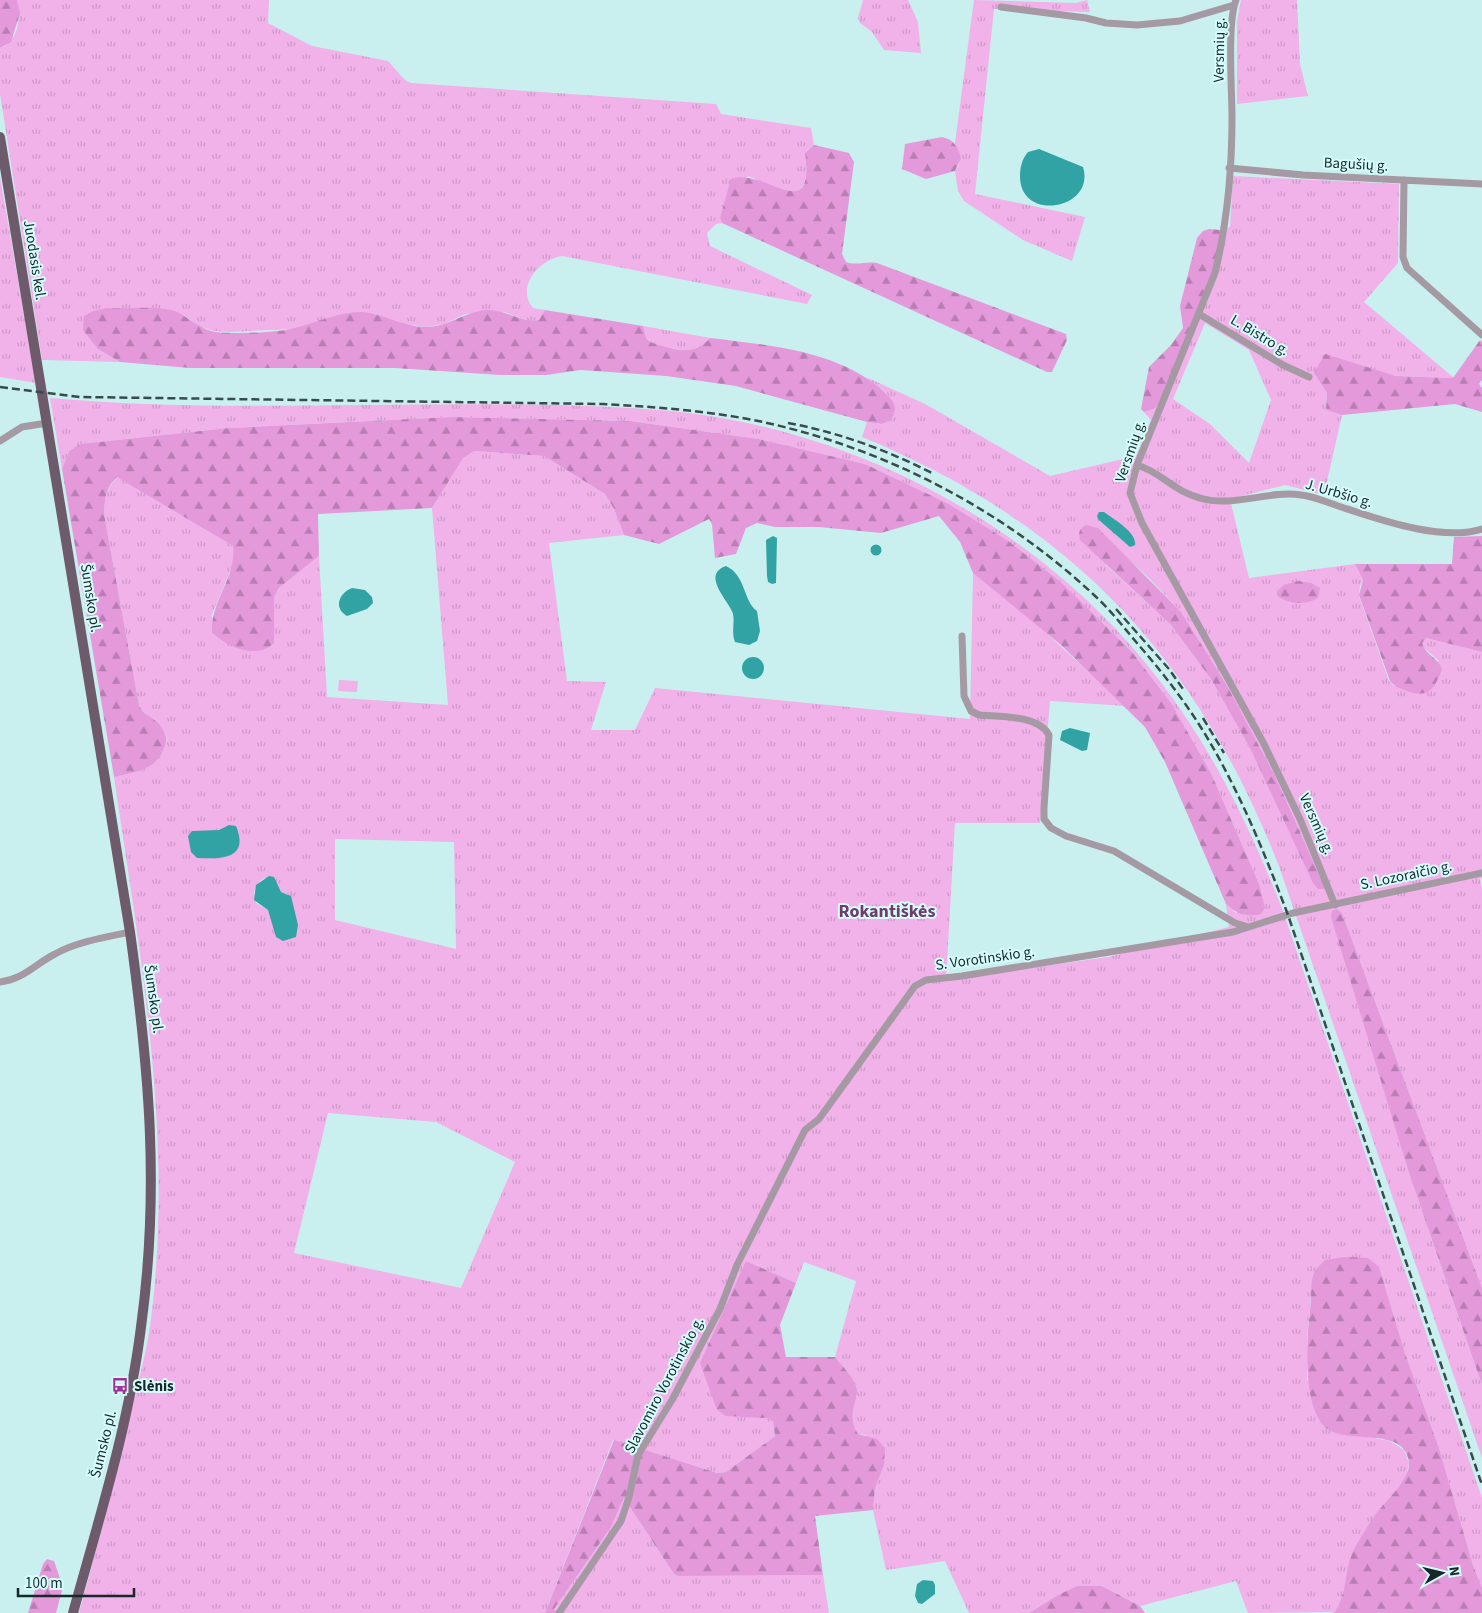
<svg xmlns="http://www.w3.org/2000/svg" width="1482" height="1613" font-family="'Source Sans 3',sans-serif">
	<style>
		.grass { fill: url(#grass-tufts); fill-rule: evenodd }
		.forest { fill: url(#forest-firs) }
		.park { fill: #f1b1e9 }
		.water { fill: #31a3a4 }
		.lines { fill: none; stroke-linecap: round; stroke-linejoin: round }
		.street { stroke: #a59aa3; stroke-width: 7 }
		.primary { stroke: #6d5b6b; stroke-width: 10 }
		.rail { stroke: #384b4b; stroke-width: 2.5; stroke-dasharray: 8 4; stroke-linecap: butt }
		.labels { text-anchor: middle; stroke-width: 4; stroke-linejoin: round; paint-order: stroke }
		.street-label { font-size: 15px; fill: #182727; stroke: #d6fdfd }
		.poi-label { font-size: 15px; font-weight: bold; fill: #182727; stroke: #d6fdfd; text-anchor: start }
		.quarter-label { font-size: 18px; font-weight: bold; fill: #713c6c; stroke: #d6fdfd }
	</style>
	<defs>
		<pattern id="grass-tufts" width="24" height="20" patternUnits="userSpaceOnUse" patternTransform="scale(1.25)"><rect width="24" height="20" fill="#f1b1e9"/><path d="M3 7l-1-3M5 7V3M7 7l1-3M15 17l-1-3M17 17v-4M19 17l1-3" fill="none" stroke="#ce98c8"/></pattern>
		<pattern id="forest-firs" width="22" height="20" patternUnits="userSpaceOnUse" patternTransform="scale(1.25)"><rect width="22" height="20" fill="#e499db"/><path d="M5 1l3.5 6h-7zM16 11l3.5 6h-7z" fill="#b87db2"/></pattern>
	</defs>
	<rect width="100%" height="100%" fill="#c9f0ef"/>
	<path class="grass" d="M17 0H269L268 23 312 46 388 61 405 80 411 83 716 104 721 114 811 128 814 145 805 153C812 211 784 190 748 176L720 218 722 223 716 224 707 233 710 246 812 295 807 304 562 256C540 259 515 287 533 308L545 310 539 320 530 321 504 312 465 314 444 324 427 327 395 323 375 314 342 315 291 329 229 332 214 331 201 327 184 315 98 349 120 362 42 360 0 94V48C19 41 21 17 17 0Z
		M863 0H908L918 22 921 53 884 50 872 32 860 23 858 18Z
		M974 0 1076 3 1087 0 1090 12 994 9 975 194 1085 217 1072 261 1023 240 964 201 958 191 955 171C962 162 960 153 955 143Z
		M1241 0H1297L1300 64 1308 96 1237 104V21Z
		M1233 176 1399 184 1398 263 1364 302 1454 378 1396 376 1376 371 1314 373 1327 393 1326 410 1342 415 1324 495 1285 485 1230 499 1249 578 1355 564 1363 580 1360 586 1359 596 1389 681 1394 686 1439 661 1423 647 1421 643 1426 638 1482 652V878L1480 879 1482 889V1288L1342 913 1337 909 1409 1173 1482 1385V1458L1280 869C1199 659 1071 523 862 437L867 422 882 424 892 420C899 397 882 390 866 377L925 404 1050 476 1136 456 1151 420 1144 412 1154 409 1158 404 1196 316 1221 230 1230 227ZM1205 323 1249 350 1271 400 1249 463 1210 424 1173 399ZM1093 526 1150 579 1181 612 1226 684 1251 750 1211 679 1171 625 1106 565Z
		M0 177 36 383 0 377Z
		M643 326 710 338C692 358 674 349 650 342L646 338Z
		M50 398C252 416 456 395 658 410 849 424 1043 527 1159 680 1213 750 1251 829 1283 911L1482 1498V1588L1473 1565 1439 1448 1405 1353 1379 1268 1313 1274 1307 1339V1380L1368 1437 1390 1441 1404 1450 1409 1463 1406 1478 1374 1517 1352 1555 1344 1596 1335 1612 1248 1613 1236 1581 1140 1606 1102 1586H1078L1058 1595 1029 1613H969L945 1561 886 1570 873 1510 875 1487 884 1465 866 1435 858 1434C844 1409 863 1399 855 1383 851 1374 841 1365 835 1357L856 1281 804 1262 796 1283 746 1261 766 1418 773 1421 775 1436 726 1472 717 1473 613 1440 545 1613H79C96 1551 112 1489 127 1427 136 1389 148 1350 152 1311 173 1132 140 954 114 777 134 772 153 772 163 751 166 746 168 739 165 733 158 720 145 718 139 705L104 514C105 499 105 488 118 477L233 546 235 559 211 617 274 643V597L279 588 319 556 327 697 448 705 432 508 463 457 474 451 544 456 605 494 614 509 624 535 549 543 567 681 606 682 591 730H635L655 688 970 719 973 573 1019 608 1126 706 1050 701 1040 823H955L946 980 1108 957 1229 927 1226 904 1236 913 1259 884 1211 773 1171 703 1132 652 1061 582 1007 540 949 504 865 464 759 439 630 421 452 417 228 428 80 444 69 451 62 469ZM335 839 454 842 456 949 335 920ZM265 878 276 884 281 892 288 894C294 904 293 915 298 925L271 917 268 910 256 903 254 892 260 881ZM328 1113 436 1122 515 1162 461 1288 294 1253Z
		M624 1498 674 1574 678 1576 823 1575 829 1613H557L554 1609 611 1527Z"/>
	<path class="forest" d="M0 0H17L20 13 11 42 0 48Z
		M942 137C954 140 958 146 961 158L955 171 926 179 902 169 905 144Z
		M814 145 849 153 854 162 842 254 846 262C856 266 866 261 877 263L1066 334 1067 340 1052 372H1047L722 223 720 218 731 179C764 166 815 229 805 153Z
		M1209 229 1221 230C1217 284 1180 354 1158 405L1154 409 1144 412 1141 409 1149 367 1171 345 1183 328 1180 306 1197 238 1203 231Z
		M107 308C127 309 151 306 171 310 187 314 198 329 215 332 232 334 278 333 294 328 315 323 339 312 361 312 382 313 403 327 427 327 448 327 465 311 488 310 507 310 522 323 539 320L545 310 643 326 646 338 650 342C674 349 692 358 710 338 767 345 833 350 879 387 885 393 894 399 895 408 895 411 893 416 892 420L882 424 867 422 736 386 666 376 581 370 546 375H500L395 368H190L120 362 98 349 83 330 84 316 93 311Z
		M1480 340 1482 342V380L1479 384 1482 388V412L1455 404 1342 415 1326 410 1327 393 1314 373 1325 354 1396 376 1453 378Z
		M452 417 630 421 759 439 865 464 949 504 1007 540 1061 582 1132 652 1171 703 1211 773 1259 884 1265 908 1261 914C1246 917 1238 915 1226 904L1165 762 1145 727 1061 645 973 573 960 542 939 516 881 533 819 527H775L757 523 746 528 736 554 715 558 712 524 709 519 659 544 624 535 614 509 605 494 544 456 474 451 463 458 432 508 318 514 319 556 279 588 274 597V643C257 660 227 647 212 632 211 599 237 577 233 546L117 477C105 488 105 499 104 514L139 705C145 717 150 715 158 723 166 732 169 740 163 751 153 772 134 772 114 777L62 469 69 451 80 444 228 428Z
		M1086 525 1098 528 1181 612 1203 647 1226 684 1275 776 1325 889H1318L1313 883 1251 750 1211 679 1171 625 1080 540C1078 533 1079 529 1086 525Z
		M1482 536V652L1426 638 1422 643C1425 654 1438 658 1442 669 1435 688 1429 699 1407 691 1400 688 1395 687 1390 681L1359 595 1363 580 1355 564H1452L1454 537Z
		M1298 581 1311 583 1320 588 1318 598C1307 605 1287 605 1277 595V591L1284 585Z
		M1337 909 1342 913 1482 1288V1385L1409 1173 1331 917 1332 911Z
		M1345 1257 1368 1258 1379 1267 1405 1353 1439 1448 1473 1565 1482 1588V1613H1331L1335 1612C1348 1590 1344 1574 1352 1554 1357 1542 1366 1529 1373 1518 1383 1503 1411 1480 1409 1462 1404 1424 1344 1447 1324 1426 1301 1401 1307 1333 1311 1301 1311 1293 1311 1282 1313 1275 1315 1270 1321 1264 1325 1260Z
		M746 1261 796 1283 780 1325 786 1357H835C841 1365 851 1374 855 1383 863 1399 844 1409 858 1434L877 1439 885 1448 884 1465 875 1488 873 1510 815 1516 823 1575 678 1576 674 1574 624 1498 611 1527 554 1609 557 1613H545L614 1440 717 1473 726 1472 775 1436 773 1421 766 1418 726 1416 717 1410 700 1363Z
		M47 1559 54 1561 63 1587 56 1613H28L43 1564Z
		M1077 1586H1102L1140 1606 1145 1613H1029L1058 1595Z"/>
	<path class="park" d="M339 680 358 681 357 692 338 691Z"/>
	<path class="water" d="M1039 149 1083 167C1096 209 1021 223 1020 177 1020 167 1022 159 1028 152Z
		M1099 512H1104C1113 519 1137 532 1135 545L1130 547 1099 520 1097 516Z
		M773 536 777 538 776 583 772 584 768 582 767 576 766 540Z
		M870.5 550a5.5 5.5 0 1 1 11 0a5.5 5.5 0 1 1-11 0Z
		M726 566C746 575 743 601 757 611L760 631 757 641 749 645 735 642C731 632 735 623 733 614 730 602 700 575 726 566Z
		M352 588 365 590 372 597 373 603 367 609 347 616C333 608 339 593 352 588Z
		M742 668a11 11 0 1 1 22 0a11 11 0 1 1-22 0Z
		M1070 728 1090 733 1087 750 1082 751 1060 740 1062 731Z
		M229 825 236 826C250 860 220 859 197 858L191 852 188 836 192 831 219 830Z
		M269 876 274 877 281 892 291 896 298 925 296 937 283 941 276 937 268 910 254 900 256 885Z
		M923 1580 933 1581 935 1585V1594L922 1604 918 1603 915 1596 917 1584Z"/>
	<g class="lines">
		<path class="street" d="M1236 0C1227 23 1232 90 1232 118 1232 169 1227 223 1215 273L1137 465 1130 493 1142 523 1264 744 1300 819 1335 905
			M1001 7 1086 18 1106 23 1137 25 1180 21 1234 5
			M1229 168 1303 175 1482 184
			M1404 180 1403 257 1407 268 1482 335
			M1199 314 1283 365 1309 377
			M0 441 22 427 47 423
			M1137 465C1161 472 1175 492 1200 498 1234 508 1267 490 1301 495 1313 496 1326 502 1338 506 1378 519 1441 542 1482 529
			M962 636 964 696 971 711 979 715C1000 717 1039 715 1049 735L1044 808V819L1051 828 1066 836 1114 851 1235 923 1248 927
			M0 982C24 979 35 964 55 954 76 942 106 937 130 932
			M559 1613 621 1521 629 1497 638 1455 672 1400 720 1309 737 1265 805 1130 819 1119 915 986 926 980 962 976 1233 932 1293 913 1482 873"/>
		<path class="primary" d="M0 137 130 932C149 1069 160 1189 141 1327 129 1424 99 1519 73 1613"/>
		<path class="rail" d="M0 387 80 397 603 404C657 407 711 411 763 422 886 449 1002 509 1094 595 1112 611 1127 632 1143 650 1167 678 1189 707 1208 739 1241 795 1265 854 1288 915L1482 1485
			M788 423C838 432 889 451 934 474
			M1116 609 1169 669 1185 692
			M1203 718 1224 753"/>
	</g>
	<defs>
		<g id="bus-bare" transform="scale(1.35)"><path d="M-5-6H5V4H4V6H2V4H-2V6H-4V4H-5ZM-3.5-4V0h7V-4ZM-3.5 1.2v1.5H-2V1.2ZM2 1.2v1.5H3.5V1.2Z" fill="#9d3395" stroke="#d6fdfd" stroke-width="2.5" paint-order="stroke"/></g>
	</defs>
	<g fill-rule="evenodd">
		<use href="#bus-bare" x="120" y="1386"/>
	</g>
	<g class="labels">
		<g class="street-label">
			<text transform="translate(1219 50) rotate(-89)" y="5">Versmių g.</text>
			<text transform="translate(1356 164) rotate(3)" y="5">Bagušių g.</text>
			<text transform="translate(35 260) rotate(81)" y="5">Juodasis kel.</text>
			<text transform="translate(1260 335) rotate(31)" y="5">L. Bistro g.</text>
			<text transform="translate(1130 451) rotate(-71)" y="5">Versmių g.</text>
			<text transform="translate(1339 493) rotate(16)" y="5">J. Urbšio g.</text>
			<text transform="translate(91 598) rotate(81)" y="5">Šumsko pl.</text>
			<text transform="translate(1317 824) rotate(66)" y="5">Versmių g.</text>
			<text transform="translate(1406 875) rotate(-12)" y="5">S. Lozoraičio g.</text>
			<text transform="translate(985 958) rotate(-8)" y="5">S. Vorotinskio g.</text>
			<text transform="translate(154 999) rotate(82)" y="5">Šumsko pl.</text>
			<text transform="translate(664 1385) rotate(-62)" y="5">Slavomiro Vorotinskio g.</text>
			<text transform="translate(103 1444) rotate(-76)" y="5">Šumsko pl.</text>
		</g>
		<g class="poi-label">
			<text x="134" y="1391">Slėnis</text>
		</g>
		<g class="quarter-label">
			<text x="887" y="917">Rokantiškės</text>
		</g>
	</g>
	<g transform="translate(1442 1573) rotate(82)" stroke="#d6fdfd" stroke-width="4" paint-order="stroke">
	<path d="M0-4L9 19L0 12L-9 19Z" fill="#182727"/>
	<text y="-8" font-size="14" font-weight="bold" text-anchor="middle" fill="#182727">N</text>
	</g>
	<path d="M18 1588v8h116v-8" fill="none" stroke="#182727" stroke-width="2.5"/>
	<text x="25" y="1588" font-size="15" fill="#182727" stroke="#d6fdfd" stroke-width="4" paint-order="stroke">100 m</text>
</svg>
